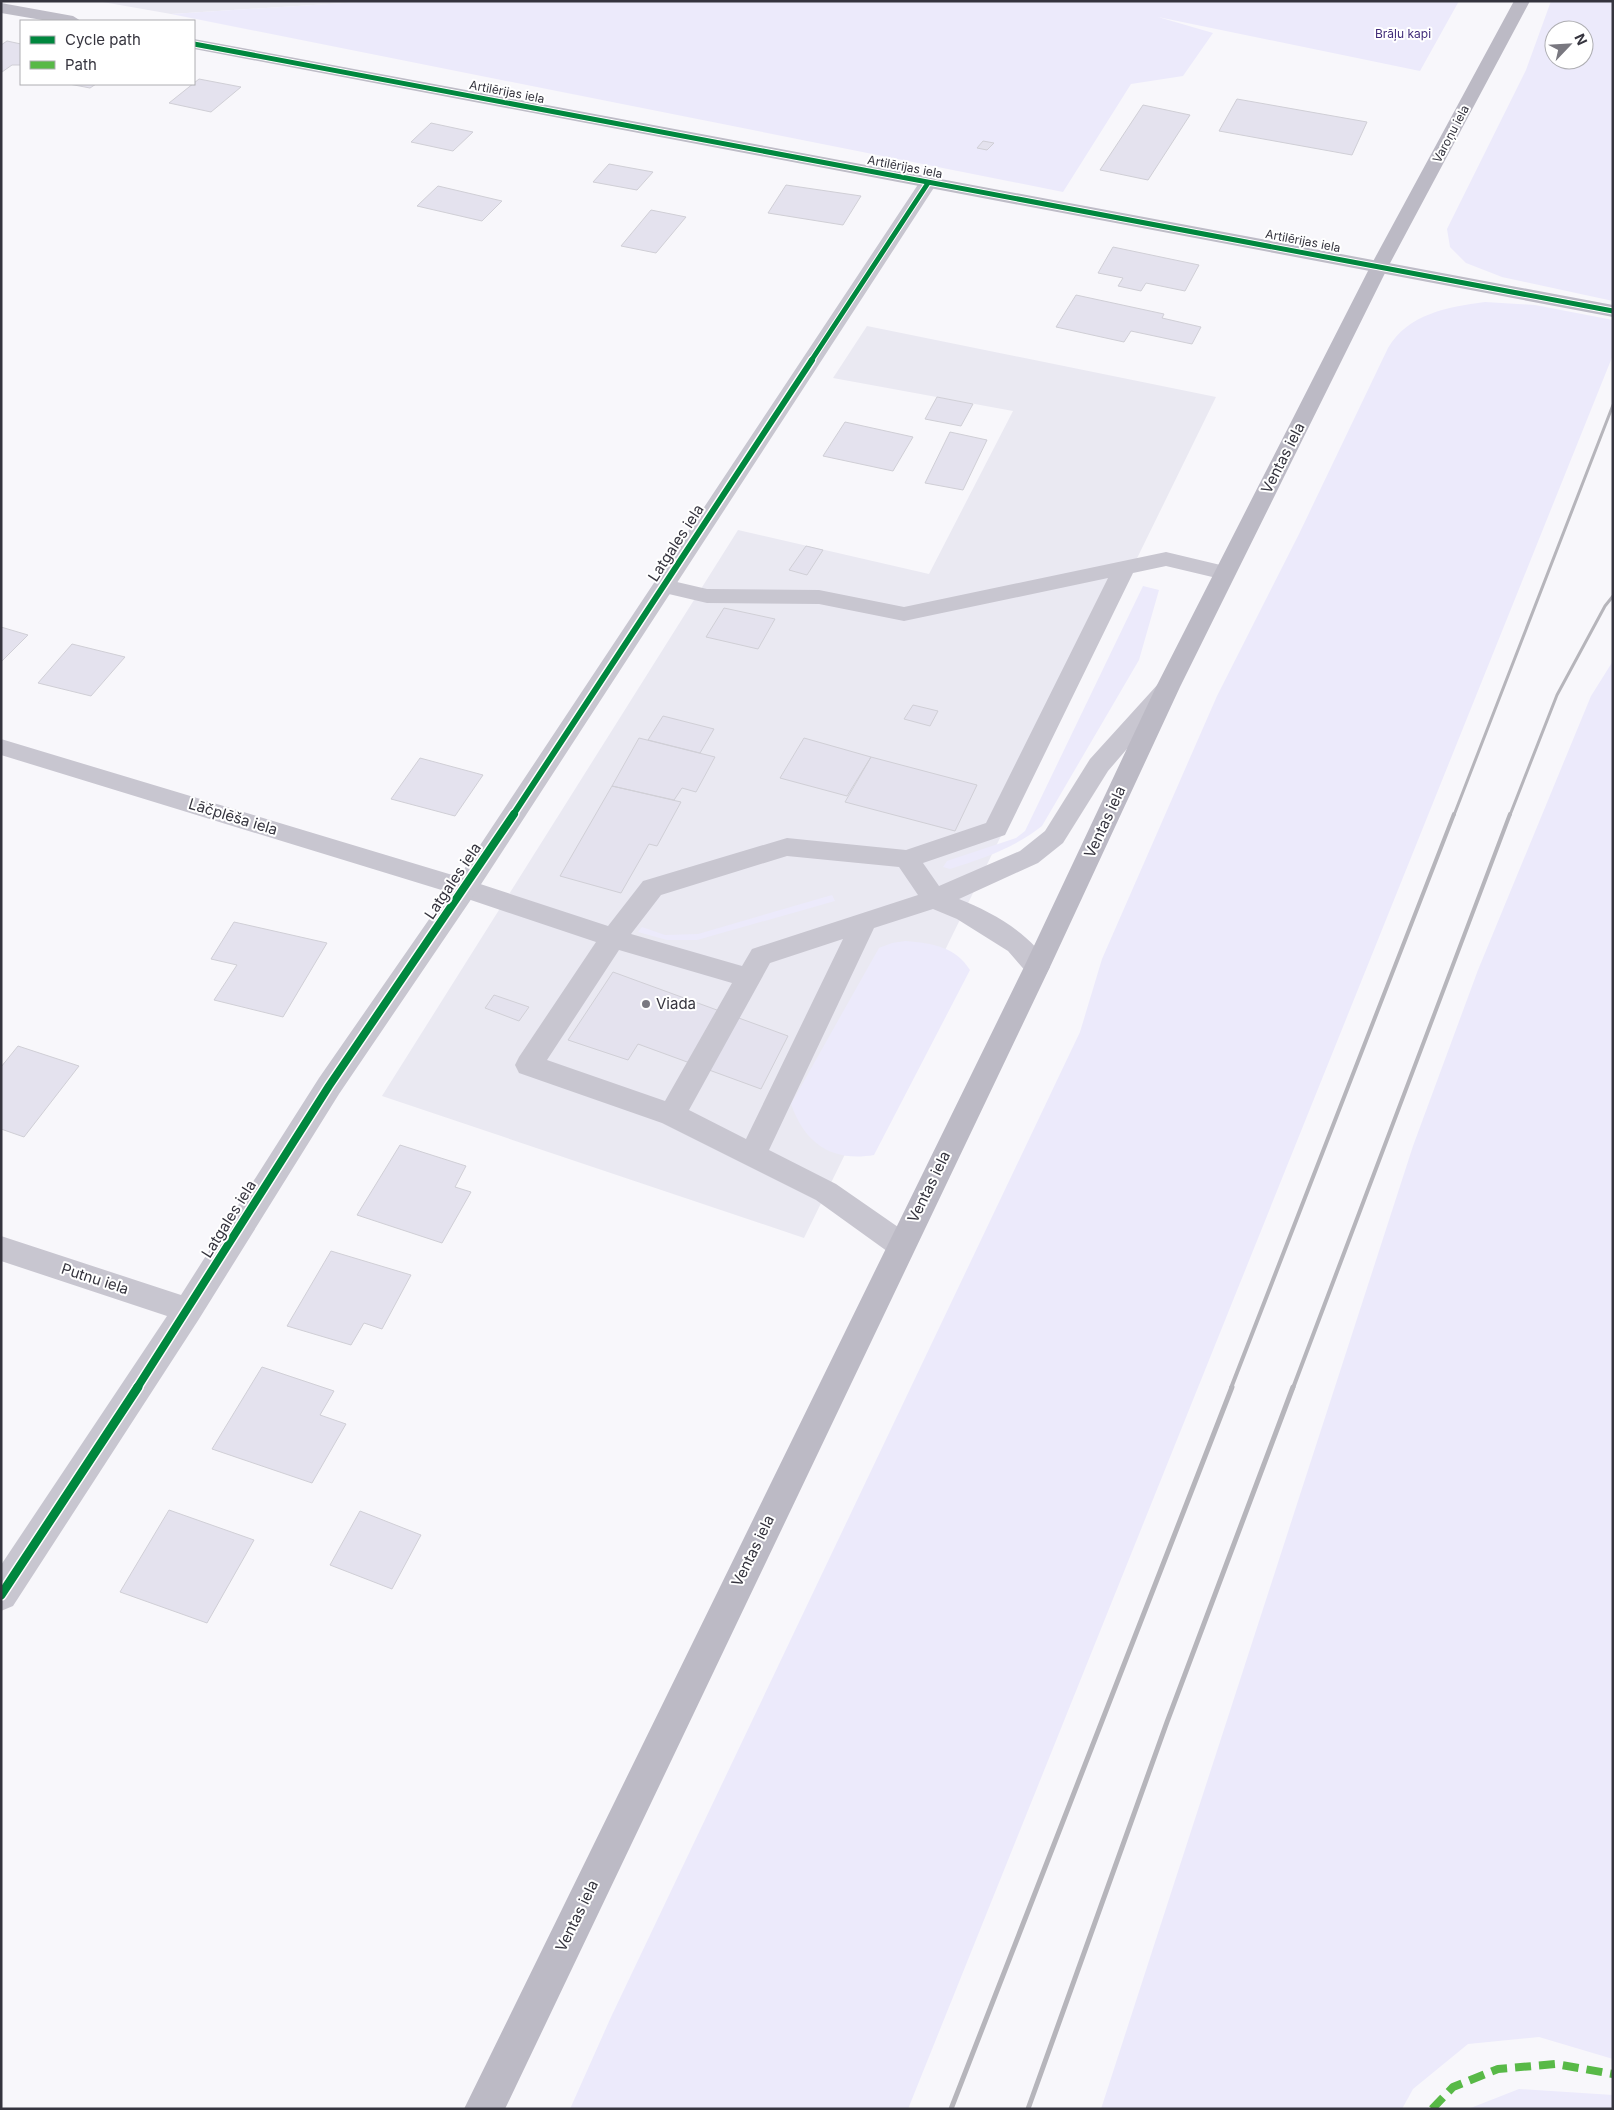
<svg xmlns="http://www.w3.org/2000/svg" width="1614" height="2110" font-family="Inter,sans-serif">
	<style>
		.built { fill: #eae9f2 }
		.green { fill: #eceafb; fill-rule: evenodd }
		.building { fill: #e4e2ee; stroke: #d0cfd6 }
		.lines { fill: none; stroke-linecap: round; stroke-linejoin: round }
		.lane { fill: #c8c6d0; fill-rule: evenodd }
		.street { fill: #c8c6d0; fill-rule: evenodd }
		.secondary { fill: #bebcc7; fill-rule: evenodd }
		.highway { fill: #bcbac5; fill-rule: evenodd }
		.rail-far2 { stroke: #b6b5bb; stroke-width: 3 }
		.rail-far1 { stroke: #b6b5bb; stroke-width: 4 }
		.rail { stroke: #b6b5bb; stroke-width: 5 }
		.quiet { stroke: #58b947; stroke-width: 8; stroke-dasharray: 16 8; stroke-linecap: butt }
		.cycleway-far3-casing { stroke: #fff; stroke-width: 7 }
		.cycleway-far2-casing { stroke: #fff; stroke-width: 9 }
		.cycleway-far1-casing { stroke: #fff; stroke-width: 11 }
		.cycleway-casing { stroke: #fff; stroke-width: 12 }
		.cycleway-far3 { stroke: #00873e; stroke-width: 5 }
		.cycleway-far2 { stroke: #00873e; stroke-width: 6 }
		.cycleway-far1 { stroke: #00873e; stroke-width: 8 }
		.cycleway { stroke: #00873e; stroke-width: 9 }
		.poi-dot { fill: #797880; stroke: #fff; stroke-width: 2 }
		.labels { text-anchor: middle; stroke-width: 4; stroke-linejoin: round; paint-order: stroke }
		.far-park-label { font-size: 12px; fill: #422d79; stroke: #fff }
		.far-street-label { font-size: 12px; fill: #35343e; stroke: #fff }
		.street-label { font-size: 15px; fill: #35343e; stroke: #fff }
		.poi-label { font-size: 15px; fill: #35343e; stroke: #fff; text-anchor: start }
	</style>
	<rect width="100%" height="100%" fill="#f8f7fb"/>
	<path class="built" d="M97 1H376L171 14Z
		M867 326 1216 397 804 1238 382 1096 738 530 929 574 1013 411 833 378Z"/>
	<path class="green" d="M376 1H1459L1420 71 1158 17 1213 33 1183 76 1131 84 1063 192 171 14Z
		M1551 1H1613V301L1502 277 1466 263 1450 247 1447 229 1526 70ZM1554 30H1584V60H1554Z
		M1485 302 1535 305 1613 320V355L908 2109H570L611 2017 1080 1032 1102 959 1217 696 1299 534 1388 348C1408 314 1447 307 1485 302Z
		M1143 586 1159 590 1139 660 1042 826C1014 848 984 858 950 869L943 867 947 861 1016 838 1025 831Z
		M1613 661V2059L1539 2037 1468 2044 1413 2089 1402 2109H1101L1413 1146 1478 970 1591 696Z
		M832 895 835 901 697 940H667L638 932 642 927 665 935 698 934Z
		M906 941C932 943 956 947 970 970L874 1155C832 1162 805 1144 791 1104L879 948 892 943Z
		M1519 2089 1613 2095V2109H1468Z"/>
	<path class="building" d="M7 41 21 44V65H12L2 72 1 45Z
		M199 79 241 87 211 112 169 103Z
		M69 84H96L90 88Z
		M1237 99 1367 122 1352 155 1219 131Z
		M1143 105 1190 115 1148 180 1100 170Z
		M431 123 473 132 453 151 411 142Z
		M983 141 994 143 987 150 977 148Z
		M609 164 653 172 637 190 593 182Z
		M786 185 861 196 843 225 768 213Z
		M438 186 502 201 482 221 417 206Z
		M651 210 686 217 656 253 621 246Z
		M1113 247 1199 265 1185 291 1146 283 1141 291 1118 286 1123 278 1098 273Z
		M1076 295 1164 314 1162 318 1201 327 1192 344 1131 331 1124 342 1056 327Z
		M937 397 973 404 961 426 925 419Z
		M845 422 913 437 893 471 823 456Z
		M950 432 987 440 963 490 925 483Z
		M806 546 823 550 807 575 789 570Z
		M724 608 775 619 758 649 706 637Z
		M1 627 28 635 1 662Z
		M72 644 125 657 91 696 38 683Z
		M913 705 938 711 930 726 904 719Z
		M663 716 714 729 700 753 648 740Z
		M639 738 715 757 696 792 682 788 674 800 612 786Z
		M804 738 871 757 847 796 780 778Z
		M871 757 977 785 955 831 845 802Z
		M420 758 483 775 455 816 391 799Z
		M612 786 681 802 657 846 649 844 621 893 560 876Z
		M234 922 327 943 283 1017 214 1000 237 965 211 959Z
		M613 972 788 1036 761 1089 638 1044 628 1060 568 1040Z
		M494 995 529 1007 519 1021 485 1008Z
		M18 1046 79 1066 24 1137 1 1129V1067Z
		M400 1145 466 1166 455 1187 471 1192 442 1243 357 1215Z
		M331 1251 411 1275 382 1329 364 1323 351 1345 287 1326Z
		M262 1367 334 1391 320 1415 346 1424 312 1483 212 1449Z
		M169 1510 254 1540 207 1623 120 1592Z
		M360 1511 421 1535 392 1589 330 1565Z"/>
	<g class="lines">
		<path class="lane" d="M1166 552 1233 568 1236 573 1233 578 1225 580 1166 566 1133 573 1005 835 923 863 939 886 1020 851 1045 831 1090 759 1159 683 1167 680 1175 683 1179 688 1175 693 1108 771 1063 843 1038 863 959 899C992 912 1032 934 1050 967L1046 974 1037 977 1028 974 1008 951 957 919 933 909 874 928 769 1150 836 1184 911 1236 916 1245 911 1254 901 1257 891 1254 816 1200 662 1123 519 1073 515 1065 519 1057 596 942 456 895 452 888 456 881 465 879 608 926 643 881 787 838 906 850 986 823 1108 578 904 621 819 604 707 603 656 591 653 586 656 581 664 579 707 589 819 590 904 607ZM787 856 899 867 918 895 752 949 742 966 631 934 661 895ZM843 939 746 1139 689 1110 770 963ZM619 950 732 983 665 1101 547 1060Z"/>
		<path class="street" d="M928 178 934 179 937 183 474 895 339 1094 199 1319 13 1606 1 1611V1565L167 1316 1 1261V1236L181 1295 319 1078 448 892 1 755V739L459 877 919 183 922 179Z"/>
		<path class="secondary" d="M1 3 73 16 81 21H48L1 13Z
			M194 39 1613 305V317L194 49Z"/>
		<path class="highway" d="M1514 1H1530L1388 267 1180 687 1050 967 505 2109H464L1024 967 1156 687 1370 267Z"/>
		<path class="rail-far2" d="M1454 815 1613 405
			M1510 815 1557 695 1605 606 1613 596"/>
		<path class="rail-far1" d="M1231 1388 1454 814
			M1293 1388 1510 814"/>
		<path class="rail" d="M951 2109 1232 1387
			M1028 2109 1167 1722 1293 1387"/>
		<path class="quiet" d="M1432 2109 1453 2087 1498 2069 1556 2064 1613 2074"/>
		<g class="cycleway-far3-casing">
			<path id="cycleway-far3" d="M194 44 1613 311
				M811 361 928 183"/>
		</g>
		<g class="cycleway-far2-casing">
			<path id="cycleway-far2" d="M513 815 812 360"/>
		</g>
		<g class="cycleway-far1-casing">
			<path id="cycleway-far1" d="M137 1388 329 1086 514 814"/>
		</g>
		<g class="cycleway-casing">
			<path id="cycleway" d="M1 1595 138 1387"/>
		</g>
		<use href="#cycleway-far3" class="cycleway-far3"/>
		<use href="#cycleway-far2" class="cycleway-far2"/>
		<use href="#cycleway-far1" class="cycleway-far1"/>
		<use href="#cycleway" class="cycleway"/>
	</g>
	<circle class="poi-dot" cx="646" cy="1004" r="5"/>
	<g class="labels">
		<g class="far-park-label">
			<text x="1403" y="38">Brāļu kapi</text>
		</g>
		<g class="far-street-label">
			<text transform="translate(507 92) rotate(11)" y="4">Artilērijas iela</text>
			<text transform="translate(1451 134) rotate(-62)" y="4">Varoņu iela</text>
			<text transform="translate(905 167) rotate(11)" y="4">Artilērijas iela</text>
			<text transform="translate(1303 241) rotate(11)" y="4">Artilērijas iela</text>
		</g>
		<g class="street-label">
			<text transform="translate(1283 458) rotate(-63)" y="5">Ventas iela</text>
			<text transform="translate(676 543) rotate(-57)" y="5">Latgales iela</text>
			<text transform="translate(233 817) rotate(17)" y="5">Lāčplēša iela</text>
			<text transform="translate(1105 822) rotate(-65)" y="5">Ventas iela</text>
			<text transform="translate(453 881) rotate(-56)" y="5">Latgales iela</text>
			<text transform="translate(929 1187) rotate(-64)" y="5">Ventas iela</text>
			<text transform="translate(229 1219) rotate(-58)" y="5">Latgales iela</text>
			<text transform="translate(95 1279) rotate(18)" y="5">Putnu iela</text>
			<text transform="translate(753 1551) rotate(-64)" y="5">Ventas iela</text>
			<text transform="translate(577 1916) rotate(-64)" y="5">Ventas iela</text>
		</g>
		<g class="poi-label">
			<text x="656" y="1009">Viada</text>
		</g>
	</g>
	<rect width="1614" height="2110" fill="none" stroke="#35343e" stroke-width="5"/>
	<rect x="20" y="20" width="175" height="65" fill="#ffffff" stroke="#aeaeb2"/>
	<rect x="30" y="36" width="25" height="8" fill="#00873e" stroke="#aeaeb2"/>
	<text x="65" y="45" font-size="15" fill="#35343e">Cycle path</text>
	<rect x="30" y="61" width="25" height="8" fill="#58b947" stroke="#aeaeb2"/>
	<text x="65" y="70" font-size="15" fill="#35343e">Path</text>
	<g transform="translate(1569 45) rotate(65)"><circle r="24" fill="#ffffff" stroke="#aeaeb2"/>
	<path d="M0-4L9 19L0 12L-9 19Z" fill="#797880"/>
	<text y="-8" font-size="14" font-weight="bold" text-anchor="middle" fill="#35343e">N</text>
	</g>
</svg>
